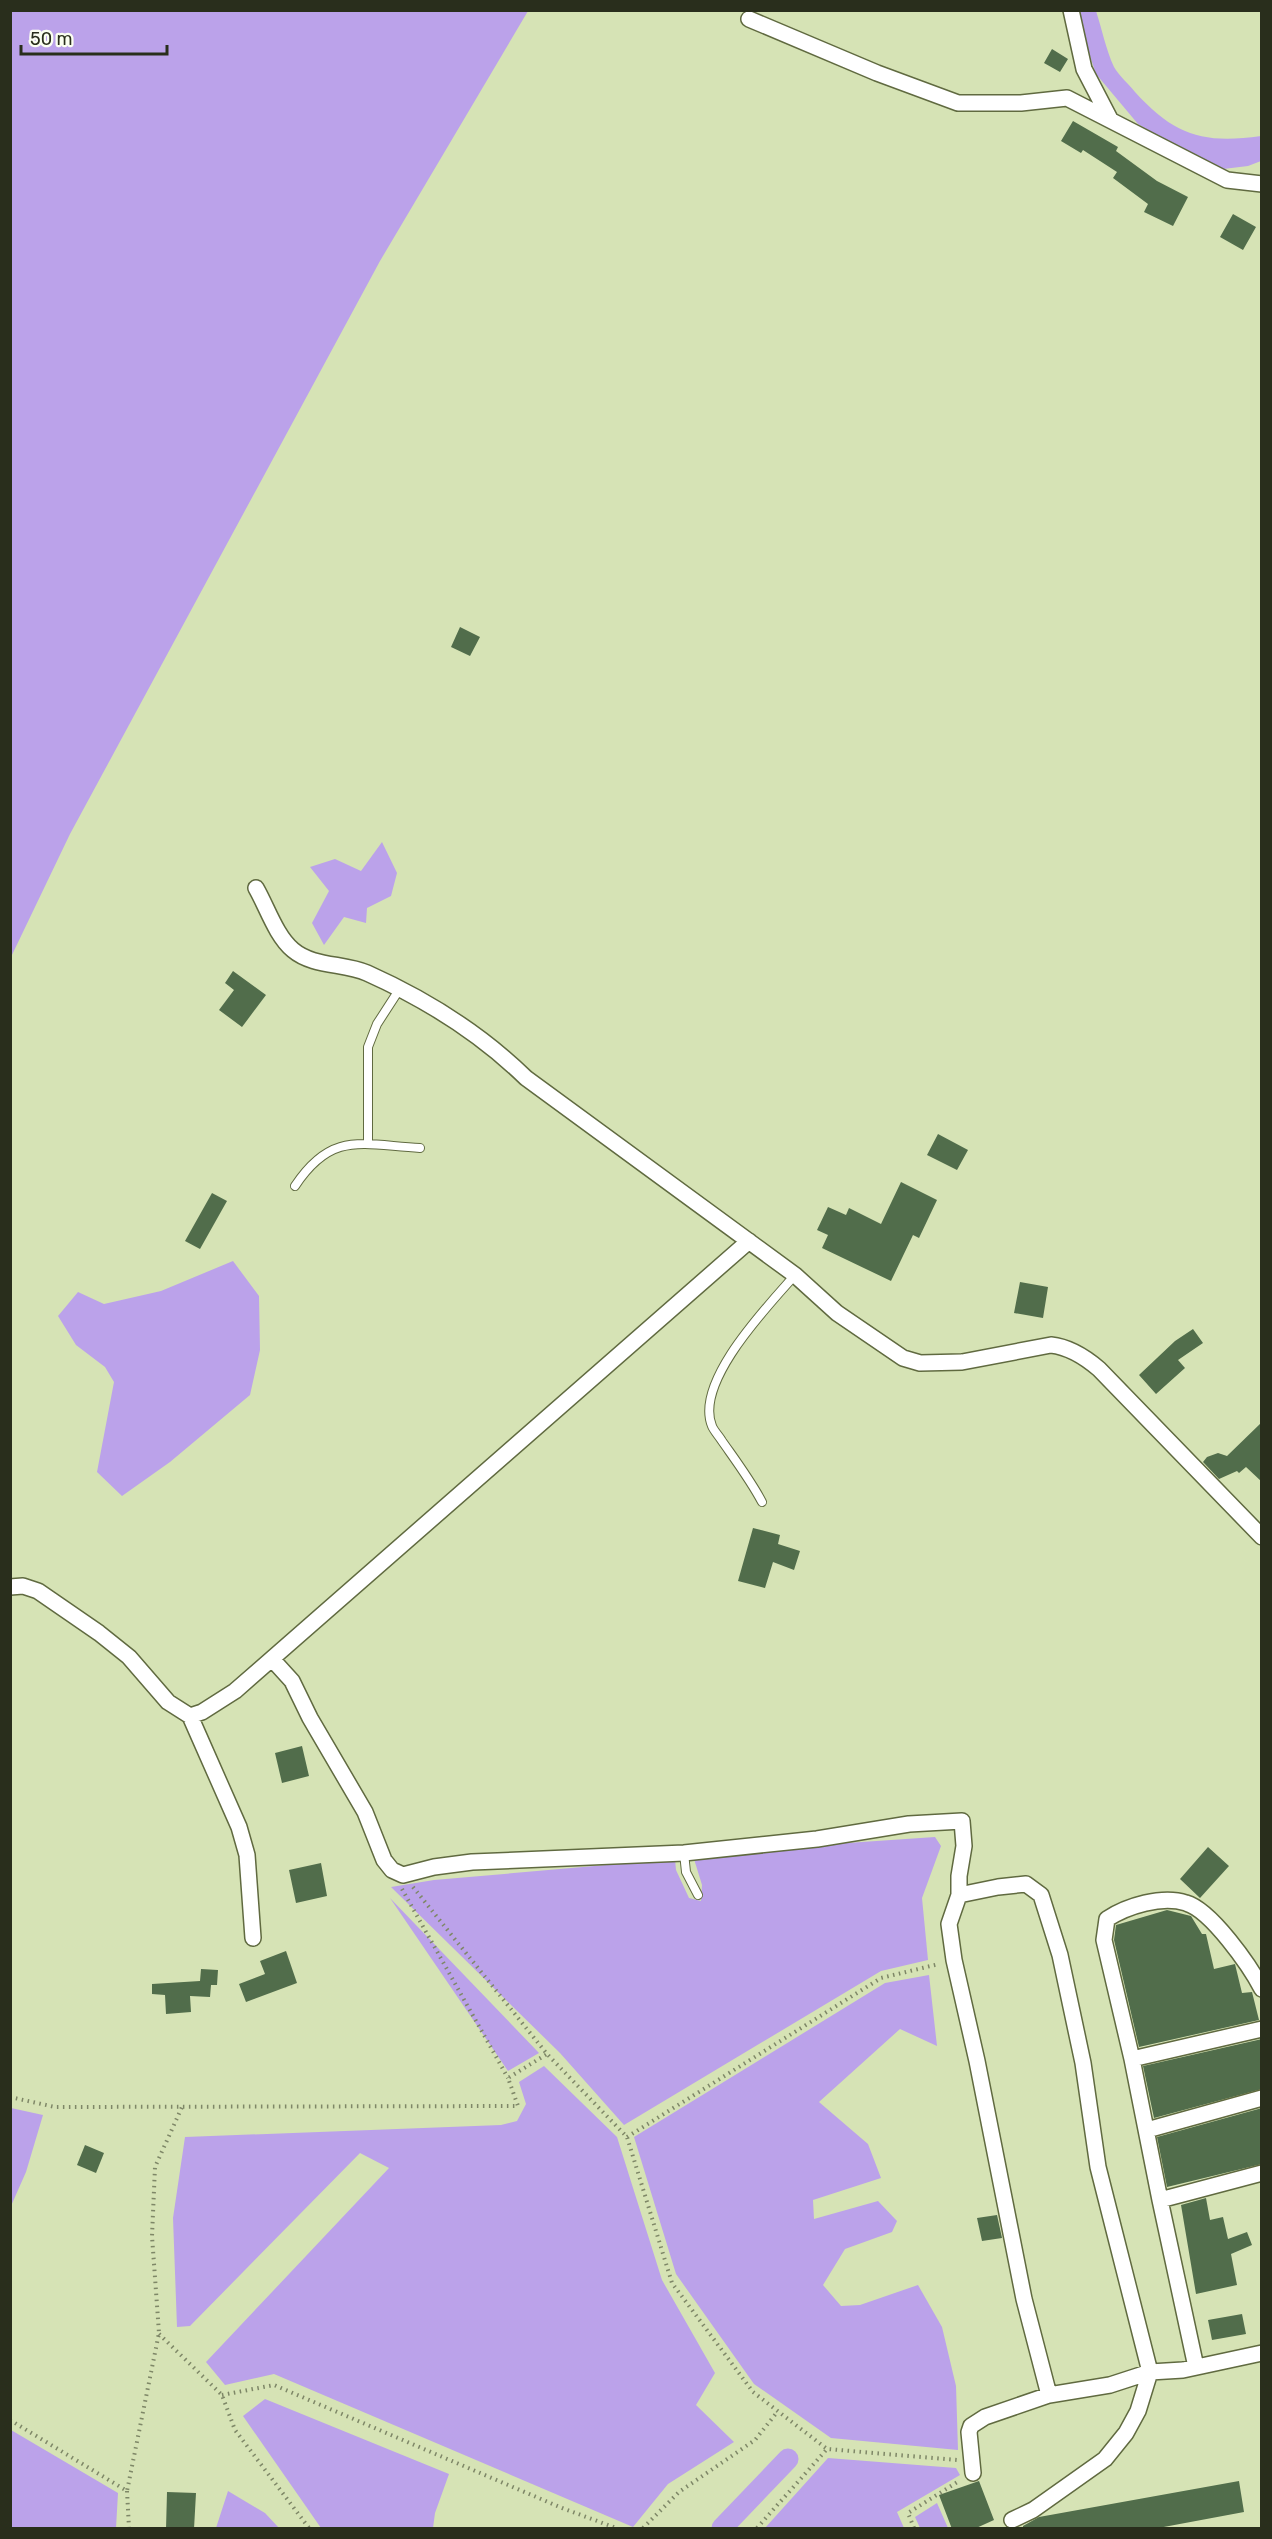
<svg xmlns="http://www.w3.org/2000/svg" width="1272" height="2539" font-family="Rubik,sans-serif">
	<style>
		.water { fill: #bba2ea }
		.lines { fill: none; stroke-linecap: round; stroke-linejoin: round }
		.canal { stroke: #bba2ea; stroke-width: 21 }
		.building { fill: #516d4b }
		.service-casing { stroke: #606a40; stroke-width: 10 }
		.minor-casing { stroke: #606a40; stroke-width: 18 }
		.path { stroke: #7e8767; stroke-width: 4; stroke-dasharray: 1.5 4.5; stroke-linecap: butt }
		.service { stroke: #fff; stroke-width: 8 }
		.minor { stroke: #fff; stroke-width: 15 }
	</style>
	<rect width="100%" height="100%" fill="#d6e3b5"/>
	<path class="water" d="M11 10 528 11 380 261 70 834 11 957Z
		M1075 11H1096C1102 29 1106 50 1114 67 1119 76 1129 84 1135 92 1175 136 1204 144 1261 136V161L1248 166 1215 170 1138 124 1096 74Z
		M382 842 397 873 391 896 367 908 366 923 344 917 324 945 312 923 329 891 310 867 335 859 361 871Z
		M233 1261 259 1296 260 1350 250 1395 170 1462 122 1496 97 1472 114 1382 105 1367 76 1345 58 1316 78 1292 104 1304 161 1291Z
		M935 1837 941 1846 922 1898 928 1960 881 1971 624 2125 560 2053 391 1887 434 1880 675 1859 676 1870 689 1898 701 1901 702 1885 694 1859 818 1845Z
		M390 1898 539 2053 508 2071Z
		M929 1975 937 2046 900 2029 819 2102 868 2144 881 2178 813 2200 814 2219 878 2201 897 2221 892 2232 845 2249 823 2285 841 2306 860 2305 918 2285 942 2327 956 2386 958 2450 831 2438 754 2384 676 2274 634 2137 885 1983Z
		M544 2066 617 2137 662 2280 715 2373 696 2405 734 2442 668 2484 633 2527 274 2374 225 2385 206 2362 389 2168 360 2153 190 2326 177 2327 173 2218 185 2137 501 2125 517 2121 526 2104 519 2082Z
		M11 2108 43 2115 26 2172 11 2206Z
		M265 2399 449 2474 435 2513 433 2528H321L243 2416Z
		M11 2430 118 2493 116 2528H11Z
		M828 2458 956 2468 960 2475 897 2512 904 2528H765Z
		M228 2491 265 2513 279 2528H216Z
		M937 2503 948 2528H920L915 2517Z"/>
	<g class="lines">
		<path class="canal" d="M722 2528 788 2459"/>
	</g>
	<path class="building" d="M1052 49 1068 59 1060 72 1044 63Z
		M1073 121 1118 147 1116 151 1157 181 1188 197 1173 226 1144 212 1148 204 1113 178 1117 172 1083 150 1081 153 1061 141Z
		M1233 214 1256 227 1243 250 1220 237Z
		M460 627 480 637 470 656 451 647Z
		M233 971 266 995 242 1027 219 1010 234 990 225 983Z
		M938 1134 968 1150 957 1170 927 1155Z
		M901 1182 937 1200 919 1238 913 1235 891 1281 822 1248 828 1235 817 1230 828 1207 846 1215 849 1208 881 1224Z
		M212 1193 227 1201 200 1249 185 1241Z
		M1020 1282 1048 1287 1043 1318 1014 1313Z
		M1193 1329 1203 1343 1178 1360 1185 1368 1156 1394 1139 1375 1175 1341Z
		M1262 1422V1482L1246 1467 1239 1473 1237 1471 1219 1479 1203 1462 1207 1457 1218 1453 1227 1456Z
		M753 1528 780 1535 778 1544 800 1551 794 1570 773 1562 765 1588 738 1581Z
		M302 1746 309 1776 282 1783 275 1753Z
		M1208 1847 1229 1866 1200 1898 1180 1879Z
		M321 1863 327 1896 296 1903 289 1870Z
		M1167 1910 1191 1916 1202 1934H1206L1214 1969 1235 1964 1242 1993 1252 1992 1259 2020 1139 2047 1114 1940 1116 1925Z
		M286 1951 297 1983 246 2002 239 1984 265 1974 260 1961Z
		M201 1969 218 1970 217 1985H211L210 1997 190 1996 191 2012 166 2014 165 1995 152 1994V1984L200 1981Z
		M1262 2039V2089L1154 2118 1143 2066Z
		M1262 2108V2164L1167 2187 1157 2137Z
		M85 2145 104 2153 96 2173 77 2165Z
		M1206 2198 1210 2220 1223 2217 1228 2239 1247 2232 1252 2245 1231 2254 1237 2285 1196 2294 1181 2205Z
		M997 2215 1002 2238 982 2241 977 2218Z
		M1242 2314 1246 2334 1212 2340 1208 2320Z
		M979 2481 994 2520 974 2529H952L939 2495Z
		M1239 2481 1244 2512 1153 2529H1023V2526L1039 2517Z
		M167 2492 196 2493 194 2529H166Z"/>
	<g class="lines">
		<g class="service-casing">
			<path id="service" d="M368 1143V1047L377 1024 399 990
				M295 1186C332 1130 363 1145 420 1148
				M762 1502C751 1481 736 1461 722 1441 719 1436 714 1431 712 1426 694 1382 768 1306 795 1275
				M684 1853 686 1872 698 1895"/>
		</g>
		<g class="minor-casing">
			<path id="minor" d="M1071 10 1084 69 1110 119
				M749 19 877 73 958 103H1021L1067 98 1227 180 1262 184
				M256 888C267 907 276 936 293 950 313 967 344 963 367 973 425 999 480 1033 526 1078L795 1275 837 1313 903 1358 920 1363 962 1362 1051 1345C1070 1347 1085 1357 1099 1369L1262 1537
				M10 1587 23 1586 38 1591 99 1633 129 1657 168 1702 190 1716 239 1827 247 1855 253 1938
				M272 1659 292 1681 310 1718 365 1812 384 1860 392 1870 403 1875 434 1867 472 1862 684 1853 817 1839 909 1824 962 1821 964 1846 959 1876V1895L949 1924 954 1960 977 2061 1024 2299 1049 2395
				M190 1716 202 1712 235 1691 749 1241
				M959 1895 998 1887 1026 1884 1041 1895 1060 1955 1083 2063 1098 2167 1150 2372 1138 2411 1126 2433 1105 2459 1033 2510 1012 2520
				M1132 2059 1262 2029
				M1147 2130 1262 2098
				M1160 2200 1262 2173
				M1196 2367 1160 2200 1132 2059 1104 1940 1107 1919C1127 1906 1162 1895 1186 1903 1211 1910 1250 1966 1262 1989
				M973 2473 969 2432 971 2426 985 2417 1049 2395 1110 2385 1150 2372 1183 2370 1262 2353"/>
		</g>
		<path class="path" d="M413 1887 547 2054 627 2137 672 2283 753 2392 827 2449 957 2460
			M402 1889 508 2078
			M10 2097 55 2107 518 2106 508 2078 547 2054
			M627 2137 881 1978 939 1964
			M159 2334 222 2395 235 2430 309 2528
			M222 2395 274 2385 562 2508 616 2528
			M10 2420 127 2491 159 2333 152 2236 155 2167 182 2107
			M127 2491 129 2528
			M643 2528 679 2492 755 2440 778 2411
			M757 2528 827 2449
			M914 2528 908 2513 959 2481"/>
		<use href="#service" class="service"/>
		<use href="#minor" class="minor"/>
	</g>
	<rect width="1272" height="2539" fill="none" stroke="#292e1c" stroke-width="24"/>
	<path d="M21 45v9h146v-9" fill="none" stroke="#292e1c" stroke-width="3"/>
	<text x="30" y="45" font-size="18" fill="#292e1c" stroke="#fbfff1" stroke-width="4.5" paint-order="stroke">50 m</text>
</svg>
